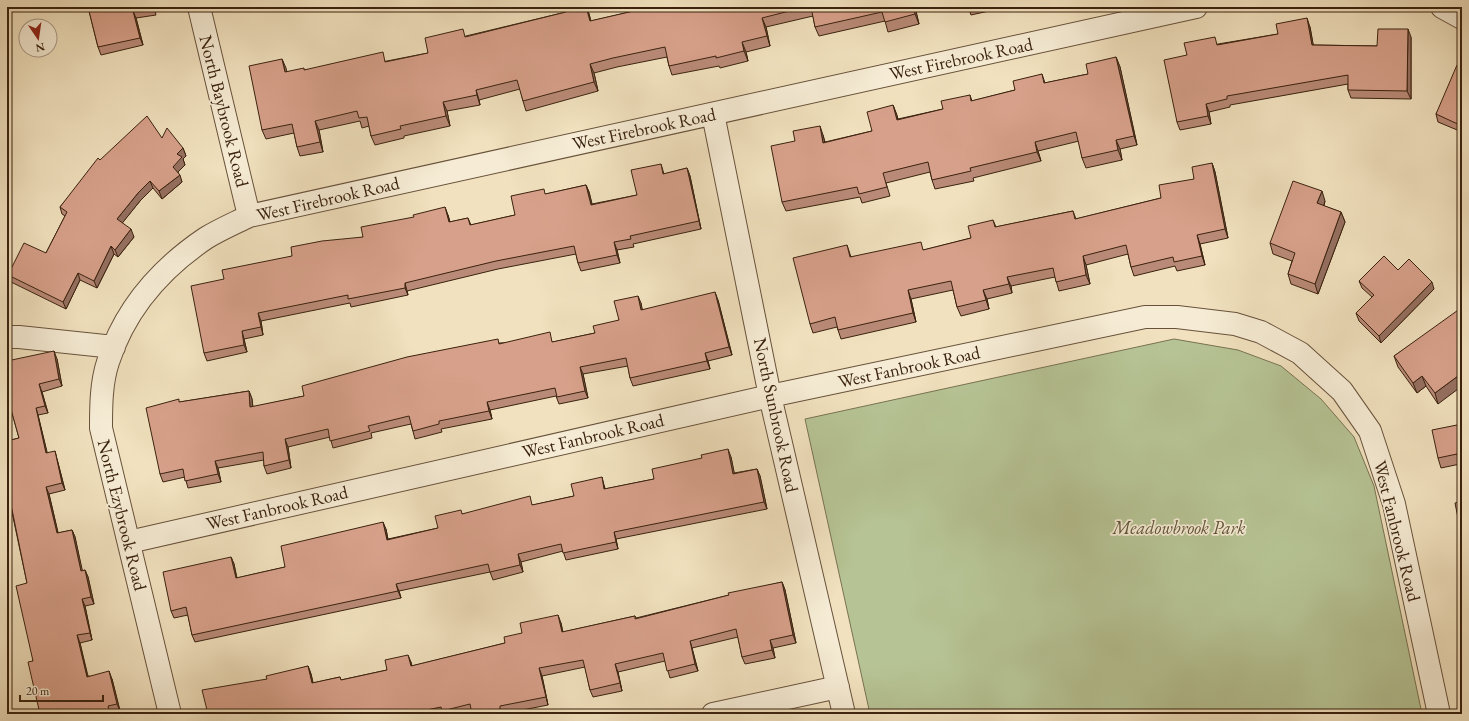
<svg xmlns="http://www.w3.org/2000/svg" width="1469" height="721" font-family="'EB Garamond',serif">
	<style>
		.green { fill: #b6c394; stroke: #787252 }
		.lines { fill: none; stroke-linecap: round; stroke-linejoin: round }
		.minor-casing { stroke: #68523b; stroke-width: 24 }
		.minor { stroke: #f6ecd5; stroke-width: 22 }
		.wall { fill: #b98a77; stroke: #3a220f }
		.shaded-wall { fill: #967061; stroke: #3a220f }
		.building { fill: #d7a08a; stroke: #3a220f }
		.labels { text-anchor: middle; stroke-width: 3.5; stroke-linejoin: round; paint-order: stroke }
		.street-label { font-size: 18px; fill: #3a220f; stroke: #f6ecd5 }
		.park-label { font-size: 18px; font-style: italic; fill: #5f5237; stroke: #f6ecd5 }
	</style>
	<rect width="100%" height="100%" fill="#f1e1be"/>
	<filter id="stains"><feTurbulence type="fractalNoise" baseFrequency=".005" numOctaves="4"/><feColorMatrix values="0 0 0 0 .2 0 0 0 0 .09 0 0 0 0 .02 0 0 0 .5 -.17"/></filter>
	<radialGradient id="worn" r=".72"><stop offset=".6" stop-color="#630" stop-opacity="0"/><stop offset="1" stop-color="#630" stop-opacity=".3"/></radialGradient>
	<path class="green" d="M1174 339 1238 350 1281 366 1321 399 1354 437 1374 486 1422 714H870L805 419Z"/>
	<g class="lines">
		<g class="minor-casing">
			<path id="minor" d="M199 7 249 216
				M1442 7 1462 18
				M713 114 770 396 844 714
				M7 337H19L114 347
				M129 542 770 396 1145 317H1177L1235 324 1261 332 1300 353 1342 391 1370 431 1394 504 1439 714
				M170 714 101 428C101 407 101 383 108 362 125 309 160 269 206 238 219 230 235 223 249 216L1196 7
				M713 714 838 687"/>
		</g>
		<use href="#minor" class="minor"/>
	</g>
	<path class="wall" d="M88 7H154L156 15 136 18 143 45 101 55 98 47Z
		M587 7 591 21 638 10V7H915L919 24 888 32 885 21 819 36 815 27 813 16 766 27 770 46 746 52 748 61 720 68 719 66 672 75 669 66 667 57 617 67 594 73 598 91 526 111 523 101 520 89 479 100 480 105 447 111 450 126 404 136V138L375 145 371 136 369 126 362 128 360 121 319 130 323 152 300 156 297 147 294 133 266 139 262 130 282 59 286 72 387 61 428 53 466 36Z
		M968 7H1007L971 15Z
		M1310 27 1313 45 1377 46 1411 37V99L1351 98 1348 90V84L1230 105V107L1209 112 1211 124 1180 130 1177 122 1187 55 1218 44 1278 34Z
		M1116 57 1120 67 1137 145 1120 149 1122 160 1086 168 1082 158 1079 141 1038 151 1041 161 973 178 974 181 935 189 932 180 930 172 886 183 890 196 862 203 860 197 786 211 782 202 823 135 825 142 872 131 893 105 898 119 943 109 970 95 972 101 1015 90 1042 74 1045 83 1088 74Z
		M1462 68V132L1438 122 1436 114Z
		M183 148 186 156 183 159 185 165 178 172 182 182 162 199 153 188 140 201 122 223 134 237 118 257 114 254 97 288 80 280 66 309 11 282 8 275 46 253 65 216 62 214 60 207 100 160Z
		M1212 163 1215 172 1228 238 1200 244 1205 265 1177 271 1175 266 1134 276 1131 267 1128 254 1086 265 1090 284 1059 291 1055 277 1011 286 1012 293 987 299 989 309 961 316 957 307 953 290 911 299 916 322 841 339 837 327 813 333 810 324 847 245 851 257 924 250 971 238 993 220 996 227 1073 211 1076 219 1161 198 1194 179Z
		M661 164 664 174 687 168 690 176 701 229 633 244 634 247 617 250 620 263 581 271 578 263 576 254 498 269 407 291 408 295 351 307 350 303 261 321 263 335 244 339 247 352 207 361 204 353 224 279 292 256 363 237 448 215 450 222 468 218 471 225 515 215 546 194 586 185 589 192 592 204 637 195Z
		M1325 201 1324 206 1341 212 1345 222 1318 294 1291 284 1288 274 1292 261 1273 254 1270 243Z
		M1398 270 1434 289 1381 343 1359 321 1356 313 1372 297 1362 288 1359 281Z
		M718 300 732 355 708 361 710 369 633 386 630 378 628 366 583 374 588 398 559 404 556 396 490 410 492 419 441 429 442 432 415 439 411 424 371 433 372 438 333 448 330 437 288 447 291 468 267 474 264 466V460L218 468 221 482 188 488 185 477 163 482 160 474 180 402 249 391 252 399 253 407 304 396 499 343 553 342 595 333 619 320 641 303 642 310Z
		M1462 310 1438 404 1426 386 1417 393 1398 367 1394 356Z
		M57 359 62 386 42 392 48 413 38 415 47 453 57 459 65 490 49 494 58 533 72 530 75 537 82 571 85 570 88 577 94 604 85 606 92 640 80 643 88 676 112 679 120 711 111 713 33 661 27 583 10 503H7V441L19 438 7 395Z
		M1462 424 1460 464 1441 468 1438 458Z
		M731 457 734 473 757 469 760 476 767 509 616 539 618 549 566 560 563 551 521 562 523 572 493 580 490 572 399 591 401 598 195 642 192 635 188 615 174 618 171 611 231 557 234 564 237 578 285 567 386 529 388 539 438 528 462 514 533 505 574 496 604 485 605 489 654 479Z
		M782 582 785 590 796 643 773 648 775 658 745 664 742 657 738 637 692 648 698 671 670 678 665 661 618 672 622 691 593 697 590 690 585 667 542 676 548 705 502 714H472V712L465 714H208L267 679 308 666 311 674 313 683 340 677 341 680 387 670 411 662 412 666 505 643 522 633 561 623 563 632 635 616 636 618Z"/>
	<path class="shaded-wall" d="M587 7 589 14 593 30 590 21Z
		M913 7H915L919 24 915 14Z
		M133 11 136 18 143 45 140 38Z
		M762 18 766 27 770 46 767 36Z
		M1307 18 1310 27 1315 54 1312 45Z
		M1408 29 1411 37V99L1407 91Z
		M742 42 746 52 748 61 744 51Z
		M1116 57 1120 67 1137 145 1134 136Z
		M282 59 286 68 289 81 285 72Z
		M590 64 594 73 598 91 594 82Z
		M476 90 479 100 480 105 477 95Z
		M443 102 447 111 450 126 446 116Z
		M1206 104 1209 112 1211 124 1208 116Z
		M893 105 897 115 900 129 897 120Z
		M315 121 319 130 323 152 320 142Z
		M820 126 823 135 827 152 823 143Z
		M1116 140 1120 149 1122 160 1118 150Z
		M1035 142 1038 151 1041 161 1037 152Z
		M183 148 186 156 183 159 185 165 176 174 173 167 177 154Z
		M1212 163 1215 172 1228 238 1225 229Z
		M687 168 690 176 701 229 699 221Z
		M180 175 182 182 162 199 159 191Z
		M150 181 153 188 140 201 120 226 117 219 138 193Z
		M586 185 589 192 594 212 591 205Z
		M1322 191 1325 201 1321 214 1317 203Z
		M445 207 448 215 452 230 449 222Z
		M1341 212 1345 222 1318 294 1315 284Z
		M131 229 134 237 118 257 115 250Z
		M1197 235 1200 244 1205 265 1202 256Z
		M614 242 617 250 620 263 617 255Z
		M111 246 114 254 97 288 94 281Z
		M1083 256 1086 265 1090 284 1086 275Z
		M78 273 80 280 66 309 63 302Z
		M1007 277 1011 286 1012 293 1009 284Z
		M1432 282 1434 289 1381 343 1379 336Z
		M405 283 408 295 405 288Z
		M908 290 911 299 916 322 913 313Z
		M983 290 987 299 989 309 986 300Z
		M715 292 718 300 732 355 729 347Z
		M638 296 641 303 644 318 641 310Z
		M258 313 261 321 263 335 261 327Z
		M242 331 244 339 247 352 244 345Z
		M54 351 57 359 62 386 59 379Z
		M705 353 708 361 710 369 707 361Z
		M580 367 583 374 588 398 585 391Z
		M1462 373V386L1438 404 1435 393Z
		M1422 376 1426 386 1417 393 1413 383Z
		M39 384 42 392 48 413 45 406Z
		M249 391 252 399 253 415 250 407Z
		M487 402 490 410 492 419 489 411Z
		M36 408 38 415 49 460 46 453Z
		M285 439 288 447 291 468 289 460Z
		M728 449 731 457 736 481 733 474Z
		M55 451 57 459 65 490 62 483Z
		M215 461 218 468 221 482 218 474Z
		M757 469 760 476 767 509 764 502Z
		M602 477 604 485 607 496 604 489Z
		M46 487 49 494 60 541 57 533Z
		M383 522 386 529 389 547 387 540Z
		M72 530 75 537 84 578 81 571Z
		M614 532 616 539 618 549 616 542Z
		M518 554 521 562 523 572 520 565Z
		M231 557 234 564 238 585 236 578Z
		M85 570 88 577 94 604 91 597Z
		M782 582 785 590 796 643 793 635Z
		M396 584 399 591 401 598 398 591Z
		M82 599 85 606 92 640 90 633Z
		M558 615 561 623 564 640 562 632Z
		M77 635 80 643 89 684 87 677Z
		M770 640 773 648 775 658 772 650Z
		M690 641 692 648 698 671 695 664Z
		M408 655 411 662 413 674 411 666Z
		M615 664 618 672 622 691 620 683Z
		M308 666 311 674 315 691 312 683Z
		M539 668 542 676 548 705 546 697Z
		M109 671 112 679 120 711 117 704Z"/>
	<path class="building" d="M88 7H153L133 11 140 38 98 47Z
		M577 7H586L590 21 638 10V7H805L762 18 767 36 742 42 744 51 716 58V56L669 66 665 47 613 58 590 64 594 82 523 101 517 80 476 90 477 95 443 102 446 116 400 126 401 129 371 136 367 117 359 118 357 111 315 121 320 142 297 147 292 124 262 130 249 66 282 59 285 72 304 68V70L383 52 385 62 428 53 425 38 463 29 465 37 566 12 565 10Z
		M811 7H913L915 14 885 22 882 12 815 27Z
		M1307 18 1312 45 1377 46 1378 29H1408L1407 91 1348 90V75L1227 96V99L1206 104 1208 116 1177 122 1164 60 1187 55 1184 43 1215 37 1217 45 1278 34 1276 24Z
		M1116 57 1134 136 1116 140 1118 150 1082 158 1076 132 1035 142 1037 152 970 168 971 171 932 180 928 162 883 173 887 187 859 194 857 187 782 202 771 146 795 141 793 131 820 126 823 143 872 131 867 112 893 105 897 120 943 109 941 101 970 95 971 101 1015 90 1013 81 1042 74 1044 83 1088 74 1086 64Z
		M1457 65 1462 68V126L1436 114Z
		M147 116 162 138 167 128 183 148 177 154 182 157 173 167 180 175 159 191 150 181 138 193 117 219 131 229 115 250 111 246 94 281 78 273 63 302 8 275 24 243 46 253 67 212 60 207 98 158 100 160Z
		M1212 163 1225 229 1197 235 1202 256 1174 262 1173 257 1131 267 1126 245 1083 256 1086 275 1056 282 1053 268 1007 277 1009 284 983 290 986 300 957 307 951 281 908 290 913 313 838 330 835 317 810 324 793 258 847 245 850 257 921 242 923 250 971 238 968 226 993 220 995 227 1073 211 1075 219 1161 198 1159 185 1194 179 1192 167Z
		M661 164 663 174 687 168 699 221 630 236 631 239 614 242 617 255 578 263 574 246 496 261 405 283V288L348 299V295L258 313 261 327 242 331 244 345 204 353 191 286 224 279 222 270 292 256 291 247 322 241 363 237 361 227 414 217 413 215 445 207 449 222 468 218 470 225 515 215 511 196 544 189 545 194 586 185 591 205 637 195 631 170Z
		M1293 181 1322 191 1317 203 1341 212 1315 284 1288 274 1295 253 1270 243Z
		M1384 256 1398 270 1409 259 1432 282 1379 336 1356 313 1374 295 1359 281Z
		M715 292 729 347 705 353 707 361 630 378 626 358 580 367 585 391 557 397 555 388 487 402 489 411 439 421V424L413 431 409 416 368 426 370 431 330 441 328 429 285 439 289 460 264 466 263 452 215 461 218 474 185 481 183 469 160 474 146 408 179 399V402L249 391 250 407 304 396 302 386 407 357 498 339 499 344 550 332 552 342 595 333 593 326 619 320 614 301 638 296 641 310Z
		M1461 308 1462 310V373L1435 393 1422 376 1413 383 1394 356Z
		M54 351 59 379 39 384 45 406 36 408 46 453 55 451 62 483 46 487 57 533 72 530 81 571 85 570 91 597 82 599 90 633 77 635 87 677 109 671 117 704 108 706 110 714H40L28 662 33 661 16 586 27 583 9 495H7V441L19 438 7 395V361Z
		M1462 424V475L1457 454 1438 458 1432 430Z
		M728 449 733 474 757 469 764 502 614 532 616 542 563 553 561 544 518 554 520 565 490 572 488 564 396 584 398 591 192 635 186 607 171 611 163 572 231 557 236 578 285 567 281 546 383 522 387 540 438 528 435 516 461 510 462 514 530 496 532 505 574 496 571 484 602 477 604 489 654 479 652 469 702 458 701 455Z
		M1462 501V532L1461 533 1455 503Z
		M782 582 793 635 770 640 772 650 742 657 736 629 690 641 695 664 667 671 663 653 615 664 620 683 590 690 583 660 539 668 546 697 500 706V709L481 714H472L470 704 442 711 441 707 407 714H208L202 690 267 679 266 676 308 666 312 683 340 677 341 680 387 670 385 660 408 655 411 666 505 643 504 637 522 633 520 623 558 615 562 632 635 616V619L729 595 728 593Z"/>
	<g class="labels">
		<g class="street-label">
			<text transform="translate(961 59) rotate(-12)" y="6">West Firebrook Road</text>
			<text transform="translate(224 111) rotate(76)" y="6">North Baybrook Road</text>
			<text transform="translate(644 129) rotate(-12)" y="6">West Firebrook Road</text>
			<text transform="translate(328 199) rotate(-13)" y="6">West Firebrook Road</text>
			<text transform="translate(909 367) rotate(-12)" y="6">West Fanbrook Road</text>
			<text transform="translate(776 415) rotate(78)" y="6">North Sunbrook Road</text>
			<text transform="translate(593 436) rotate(-13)" y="6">West Fanbrook Road</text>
			<text transform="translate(277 508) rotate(-13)" y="6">West Fanbrook Road</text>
			<text transform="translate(122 515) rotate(76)" y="6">North Ezybrook Road</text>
			<text transform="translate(1397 531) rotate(76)" y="6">West Fanbrook Road</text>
		</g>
		<g class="park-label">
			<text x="1179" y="534">Meadowbrook Park</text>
		</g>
	</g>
	<rect width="1469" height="721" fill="none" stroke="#f1e1be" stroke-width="24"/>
	<rect x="8" y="8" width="1453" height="705" fill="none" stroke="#3a220f" stroke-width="2"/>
	<rect x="12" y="12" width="1445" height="697" fill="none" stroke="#3a220f"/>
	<g transform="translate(38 38) rotate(167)"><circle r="19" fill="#f6ecd5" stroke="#ab9b86"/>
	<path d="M0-3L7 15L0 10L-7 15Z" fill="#8f2418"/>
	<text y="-6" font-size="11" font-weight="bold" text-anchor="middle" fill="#3a220f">N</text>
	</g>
	<path d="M20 695v6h83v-6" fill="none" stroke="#3a220f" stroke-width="2"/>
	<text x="26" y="695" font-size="12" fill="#3a220f" stroke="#f6ecd5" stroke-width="3" paint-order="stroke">20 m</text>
	<rect width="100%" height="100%" filter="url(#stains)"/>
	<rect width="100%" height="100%" fill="url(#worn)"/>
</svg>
